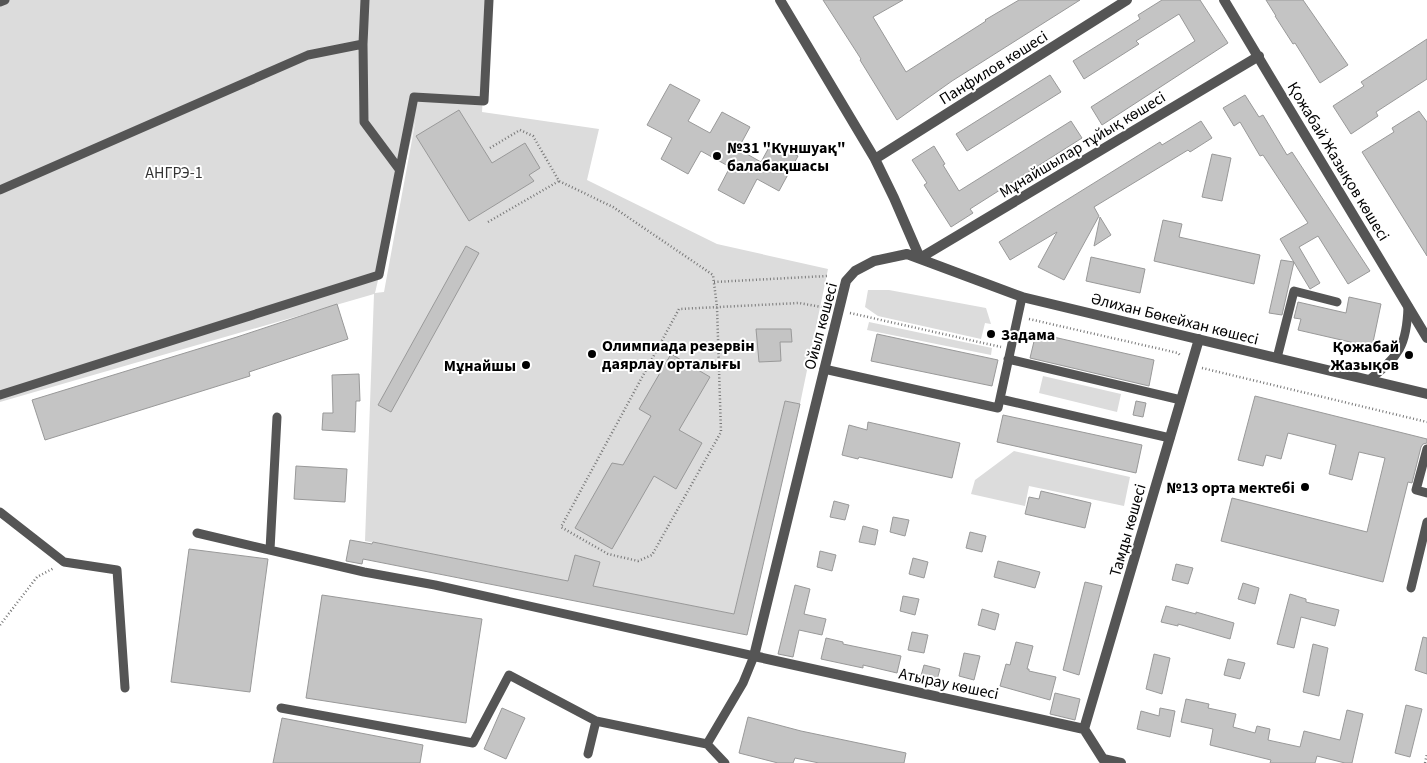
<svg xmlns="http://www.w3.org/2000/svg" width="1427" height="763" font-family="'Source Sans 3',sans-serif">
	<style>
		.green { fill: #dcdcdc; fill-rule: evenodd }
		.building { fill: #c4c4c4; stroke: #999 }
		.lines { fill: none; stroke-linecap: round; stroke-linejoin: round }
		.path { stroke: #777; stroke-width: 2.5; stroke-dasharray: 1 2.5; stroke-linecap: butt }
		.lane { stroke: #555; stroke-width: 9 }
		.street { stroke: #555; stroke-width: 10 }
		.poi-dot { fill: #000; stroke: #fff; stroke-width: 2 }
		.labels { text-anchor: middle; stroke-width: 4; stroke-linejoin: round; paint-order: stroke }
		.street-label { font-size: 16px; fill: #000; stroke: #fff }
		.poi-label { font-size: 16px; font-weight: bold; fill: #000; stroke: #fff; text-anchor: start }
		.park-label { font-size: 16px; fill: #333; stroke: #fff }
	</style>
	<rect width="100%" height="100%" fill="#fff"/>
	<path class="green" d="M0 0H489L482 112 599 129 587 180 717 244 828 269 800 404 785 401 734 614 365 541 374 294 0 402ZM416 118 384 292 375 293Z
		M868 290H889L986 308 991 324 985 323 981 339 878 316 865 307Z
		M869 322 992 348 991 355 867 330Z
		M1043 376 1121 394 1117 412 1039 393Z
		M1014 451 1130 477 1124 506 1029 486 1025 506 971 494 975 480Z"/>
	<path class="building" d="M823 0H903L873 17 906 72 986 21 985 20 1019 0H1080L952 81 897 120 860 60 861 59Z
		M1162 0H1200L1228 43 1102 125 1091 107 1195 41 1179 14 1136 41 1139 44 1084 79 1073 61 1140 19 1138 15Z
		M1266 0H1303L1348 65 1320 83 1295 43 1293 44 1275 16H1276Z
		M1427 39V79L1376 112 1378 116 1351 134 1333 106 1364 86 1361 82Z
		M1050 75 1061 92 967 151 956 134Z
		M670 84 700 100 688 121 710 133 722 112 750 127 738 149 761 162 772 142 798 156 779 191 757 179 744 204 718 190 730 167 701 151 688 174 661 159 672 138 647 125Z
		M1245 95 1259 117 1263 115 1287 155 1292 152 1370 271 1348 284 1318 236 1299 247 1320 283 1310 289 1280 239 1308 223 1263 155 1260 156 1240 122 1234 126 1223 108Z
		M459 110 492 163 525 143 540 168 529 175 534 181 469 221 416 136Z
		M1419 111 1427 122V256L1362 152 1394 132 1392 128Z
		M1071 121 1082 138 970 209 973 213 951 227 924 185 927 183 912 160 934 146 945 164 943 165 959 191Z
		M1201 121 1212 138 1190 152 1188 150 1094 207 1099 216 1064 280 1038 267 1057 232 1010 260 999 242 1160 142 1162 145Z
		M1212 154 1231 158 1222 201 1202 197Z
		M1100 217 1111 235 1094 246Z
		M1163 220 1182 224 1179 237 1260 255 1254 284 1154 261Z
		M466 246 479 253 391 412 378 405Z
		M1091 257 1145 269 1140 293 1086 281Z
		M1281 260 1294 262 1282 315 1269 313Z
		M1349 297 1381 304 1372 347 1298 330 1301 319 1294 318 1298 302 1346 313Z
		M337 304 348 339 249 372 250 376 45 440 32 400 237 337Z
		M756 329H791L792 342H780L781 361 759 362Z
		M1036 333 1154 360 1149 386 1030 358Z
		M877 334 998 360 992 386 871 361Z
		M671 354 710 377 679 430 702 443 676 489 654 476 612 549 575 528 612 463 623 465 651 416 639 409Z
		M359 374 360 401H356L355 432 322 430 323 413H333L332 375Z
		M1255 396 1427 439V443L1423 444 1421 447 1412 483 1408 482 1383 582 1221 541 1232 498 1367 532 1385 458 1359 452 1352 480 1329 474 1336 445 1288 433 1281 459 1266 455 1263 466 1238 460Z
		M785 401 800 404 747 635 363 559 362 564 346 561 350 540 372 544 373 542 568 581 575 555 600 562 593 586 734 614Z
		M1136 401 1146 403 1143 417 1133 415Z
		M1003 415 1142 445 1136 473 997 442Z
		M868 422 960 443 952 478 859 457 858 459 842 455 849 425 867 430Z
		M296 466 347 469 345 502 294 499Z
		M1041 491 1091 503 1085 528 1025 514 1029 497 1039 499Z
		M834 501 849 505 845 520 830 517Z
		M893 517 909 520 905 536 890 532Z
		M863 526 878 530 875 545 859 542Z
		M970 532 986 536 982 552 966 548Z
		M189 549 268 559 250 692 171 682Z
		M820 551 836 555 832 571 817 567Z
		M913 558 928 562 924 578 909 574Z
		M998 561 1040 572 1035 588 994 577Z
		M1176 564 1193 568 1188 584 1172 580Z
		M1085 582 1102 586 1079 675 1063 670Z
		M1243 583 1259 588 1255 604 1238 599Z
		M795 585 810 589 804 614 826 619 822 635 799 630 793 657 778 654Z
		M1290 594 1306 599V602L1339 610 1335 626 1301 617 1294 648 1277 644Z
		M322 595 482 619 466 723 306 698Z
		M903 596 919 599 915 615 900 611Z
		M1166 606 1196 614V612L1234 623 1230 639 1178 624V626L1161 622Z
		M982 609 999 614 995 630 978 625Z
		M912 632 928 635 924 653 908 650Z
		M1423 637 1427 638V674L1415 670Z
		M826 638 843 642V644L901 656 897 673 863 665V668L821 659Z
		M1016 642 1033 646 1027 669H1029V671L1056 677 1050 700 1000 686 1006 664 1010 665Z
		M1313 644 1328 648 1319 696 1303 692Z
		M964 653 980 656 974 680 959 676Z
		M1154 654 1170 658 1162 694 1146 689Z
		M1228 659 1245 663 1240 679 1224 675Z
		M924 665 940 669 935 687 919 683Z
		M1055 693 1080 699 1075 720 1050 714Z
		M1186 699 1209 704 1208 708 1236 714 1233 727 1255 733 1257 726 1270 729 1268 740 1300 747 1304 731 1340 740 1347 710 1363 714 1352 763H1345L1317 756 1315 763H1270L1271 760 1210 745 1213 729 1181 722Z
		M1406 705 1422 709 1410 757 1395 753Z
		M502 708 525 718 506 759 484 749Z
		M1160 708 1175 711 1170 737 1137 729 1141 711 1159 716Z
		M748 717 801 731 906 753 904 763H819L795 758 793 763H778L739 753Z
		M282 718 423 745 420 763H273Z"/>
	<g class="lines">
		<path class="path" d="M490 148 520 130 533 136 559 181 613 207 713 275 717 307 721 432 652 555 638 561 608 554 561 527 679 309 799 303 827 308
			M488 222 559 181
			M714 282 827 276
			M850 313 1001 347
			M1029 319 1178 353 1181 356
			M1202 368 1427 422
			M0 625 37 577 54 568
			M1425 763 1427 754"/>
		<path class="lane" d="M365 0 363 44 364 122 399 169
			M0 2 5 0
			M0 190 308 55 363 44
			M1277 358 1294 291 1337 302
			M1008 359 1181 400
			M824 369 998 408 1022 297
			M1369 380C1399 356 1407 346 1408 306
			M0 395 379 275 414 97 484 101 489 0
			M1000 399 1170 438
			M1427 449 1416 490 1427 493
			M0 512 64 562 117 570 125 688
			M197 533 364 572 435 585 754 656 743 683 707 744 596 721 509 675 473 743 281 708
			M270 550 277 417
			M1411 588 1427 522
			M707 744 725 763
			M588 754 596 721"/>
		<path class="street" d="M780 0 875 159 894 198 920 258
			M1224 0 1427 338
			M875 159 1127 0
			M920 258 1259 56
			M1084 729 1199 339
			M1121 763 1103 759 1084 729 754 656 846 281 855 271 874 261 907 254 1022 297 1427 394"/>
	</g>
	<g class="poi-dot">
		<circle cx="717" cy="156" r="5"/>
		<circle cx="991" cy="334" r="5"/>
		<circle cx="592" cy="354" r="5"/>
		<circle cx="1409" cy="355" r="5"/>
		<circle cx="526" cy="365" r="5"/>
		<circle cx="1305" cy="487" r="5"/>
	</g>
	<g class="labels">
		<g class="street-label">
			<text transform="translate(993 67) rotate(-32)" y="6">Панфилов көшесі</text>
			<text transform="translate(1082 144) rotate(-31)" y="6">Мұнайшылар тұйық көшесі</text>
			<text transform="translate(1339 161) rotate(59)" y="6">Қожабай Жазықов көшесі</text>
			<text transform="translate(1175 318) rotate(14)" y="6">Әлихан Бөкейхан көшесі</text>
			<text transform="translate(820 326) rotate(-75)" y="6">Ойыл көшесі</text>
			<text transform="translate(1127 530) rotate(-74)" y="6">Тамды көшесі</text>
			<text transform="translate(949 683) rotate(12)" y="6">Атырау көшесі</text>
		</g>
		<g class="poi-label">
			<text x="727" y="153">№31 "Күншуақ"<tspan x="727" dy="18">балабақшасы</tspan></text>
			<text x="1001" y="340">Задама</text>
			<text x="602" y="351">Олимпиада резервін<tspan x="602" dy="18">даярлау орталығы</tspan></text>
			<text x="1399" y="352" text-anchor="end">Қожабай<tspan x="1399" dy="18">Жазықов</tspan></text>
			<text x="516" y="371" text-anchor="end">Мұнайшы</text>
			<text x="1295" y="493" text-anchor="end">№13 орта мектебі</text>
		</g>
		<g class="park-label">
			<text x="174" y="178">АНГРЭ-1</text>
		</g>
	</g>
</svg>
